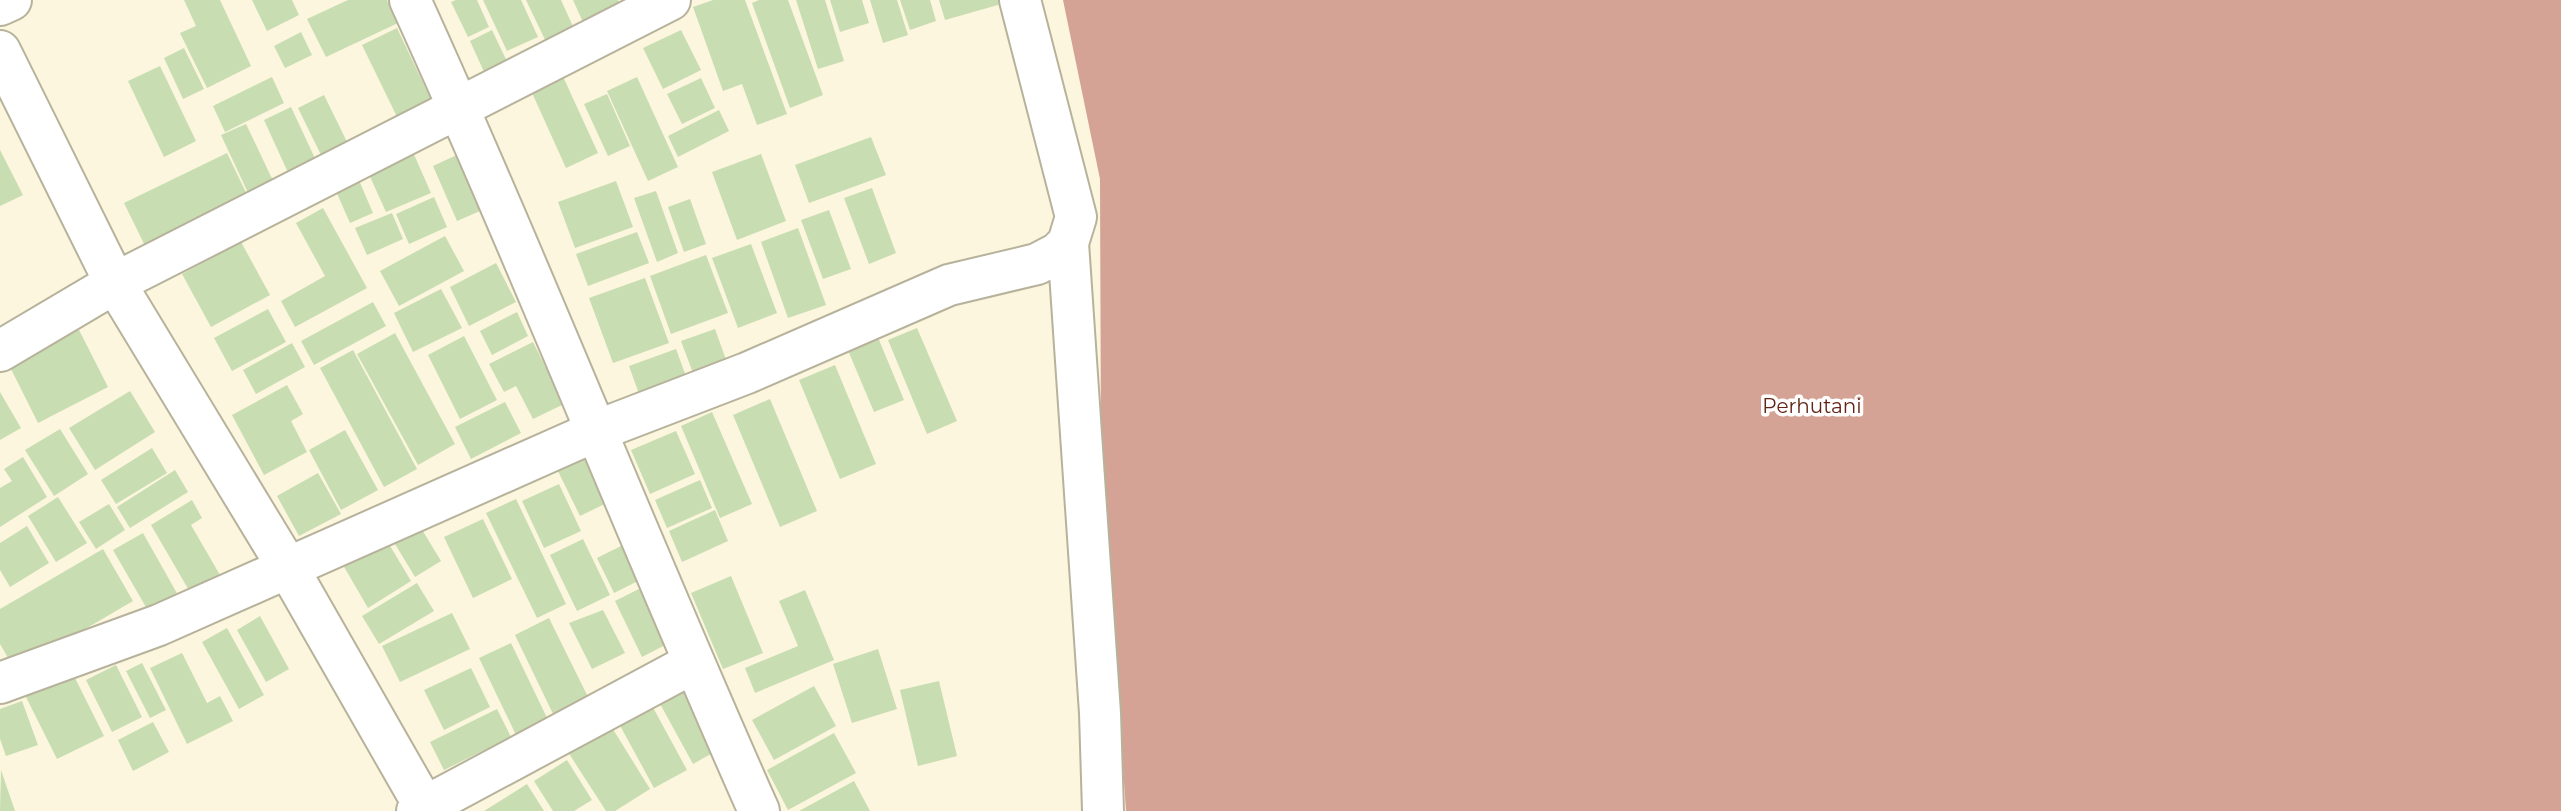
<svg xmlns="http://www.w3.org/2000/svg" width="2561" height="811" font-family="Montserrat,sans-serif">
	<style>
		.forest { fill: #d5a395 }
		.building { fill: #c9ddb2 }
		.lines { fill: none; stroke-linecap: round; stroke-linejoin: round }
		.minor-casing { stroke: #b7b29b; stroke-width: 44 }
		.minor { stroke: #fff; stroke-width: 40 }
		.labels { text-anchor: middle; stroke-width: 7; stroke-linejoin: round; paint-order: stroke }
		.park-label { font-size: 20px; fill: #622515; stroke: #fff }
	</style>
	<rect width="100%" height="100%" fill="#fbf6dd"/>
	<path class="forest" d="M1063 0H2561V811H1126L1101 447 1100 179Z"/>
	<path class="building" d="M184 0H220L251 66 207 88 180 33 196 26Z
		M252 0H292L299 15 267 31Z
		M348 0H387L398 23 326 57 307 19Z
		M456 0H477L489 27 468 37 451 2Z
		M483 0H521L538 37 507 51Z
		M526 0H561L576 33 548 46Z
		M573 0H618L624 13 587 31Z
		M713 0H745L787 114 757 125 742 84 723 91 693 7Z
		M759 0H788L823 95 790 108 752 3Z
		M796 0H825L844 61 818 69Z
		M830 0H862L869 23 840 32Z
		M870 0H897L908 35 883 43Z
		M900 0H930L936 21 910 30Z
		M939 0H1012V1L945 20Z
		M397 28 435 108 401 125 362 45Z
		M492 30 513 74 490 85 470 41Z
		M681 30 701 70 663 89 643 48Z
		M301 32 312 55 285 68 274 46Z
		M184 48 204 89 183 99 164 58Z
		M160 66 196 141 164 157 128 81Z
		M560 70 598 153 566 168 528 84Z
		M272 77 284 103 225 132 213 106Z
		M637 77 678 167 648 181 607 91Z
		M701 78 715 108 682 124 667 94Z
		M607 94 630 146 608 156 584 104Z
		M324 95 349 146 323 159 298 108Z
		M291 107 319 167 291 179 264 120Z
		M719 110 729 131 678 157 668 136Z
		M246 124 275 185 250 197 221 135Z
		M871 137 886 175 809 203 795 165Z
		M0 150 23 195 0 206Z
		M412 150 431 193 386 212 367 170Z
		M463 152 487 208 457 221 433 166Z
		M227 153 252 205 149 254 124 203Z
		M761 154 786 221 737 240 712 172Z
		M358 178 373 213 350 223 335 189Z
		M616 181 633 227 575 248 558 202Z
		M872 188 896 253 869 264 844 198Z
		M656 191 678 253 657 262 634 198Z
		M434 197 447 227 409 244 396 214Z
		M690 199 706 244 684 252 668 207Z
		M323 208 367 288 295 327 281 301 325 276 296 223Z
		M829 210 851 269 823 279 801 220Z
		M392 213 403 239 367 255 355 228Z
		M798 228 826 305 788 318 761 242Z
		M637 232 649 263 588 286 576 254Z
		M445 236 464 271 399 306 380 271Z
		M241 242 270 295 211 327 182 274Z
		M751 244 777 313 738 328 712 258Z
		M706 255 728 313 671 334 650 276Z
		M496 263 516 302 469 326 450 287Z
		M645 278 669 343 613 363 589 298Z
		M441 289 462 328 413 352 394 313Z
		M373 302 386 326 314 365 301 341Z
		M268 309 286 342 232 371 214 338Z
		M517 312 528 336 492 355 480 331Z
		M77 326 108 387 38 423 7 361Z
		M917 328 957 421 927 434 888 340Z
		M715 329 729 368 696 381 681 341Z
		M395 333 455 444 418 465 357 354Z
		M877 335 904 400 874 412 847 348Z
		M464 336 497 400 460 419 428 355Z
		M533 342 564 404 533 419 516 386 504 392 489 364Z
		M292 343 305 367 256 394 243 370Z
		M676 349 690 387 643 405 629 366Z
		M353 350 417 469 384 487 320 368Z
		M835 365 876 464 840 479 799 380Z
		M287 385 303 414 291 421 307 452 264 475 232 415Z
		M130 391 155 432 95 470 69 428Z
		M0 392 21 428 0 440Z
		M770 399 817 511 780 527 733 415Z
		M505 402 521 433 471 459 455 427Z
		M712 412 752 504 720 518 681 426Z
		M60 429 88 474 54 496 25 450Z
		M345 430 378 490 341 510 309 450Z
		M676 431 695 474 650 494 631 450Z
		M591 443 617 498 580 516 553 461Z
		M152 448 167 473 116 504 101 480Z
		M23 457 47 497 0 527V488L12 481 4 469Z
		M175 470 188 492 130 528 117 507Z
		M318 473 341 514 299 536 277 496Z
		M700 480 712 508 667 528 655 500Z
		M559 484 581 531 544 548 522 501Z
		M58 497 87 543 56 562 28 516Z
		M516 499 566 604 537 618 486 513Z
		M192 500 202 518 191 525 224 582 194 599 151 525Z
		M109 504 125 530 96 549 79 522Z
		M715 510 728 541 682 562 669 531Z
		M483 519 512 579 473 598 444 537Z
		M418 523 441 561 415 577 392 539Z
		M27 526 49 563 10 587 0 570V543Z
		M143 533 183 604 154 621 113 550Z
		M386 539 411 581 368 608 343 565Z
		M583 539 610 595 577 611 550 555Z
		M629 542 646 577 614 593 597 558Z
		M103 549 133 601 15 670 0 644V609Z
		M731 576 763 653 723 669 691 593Z
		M417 583 434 611 379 644 362 616Z
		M641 588 667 644 642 657 615 601Z
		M805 590 834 660 755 693 745 668 798 646 779 601Z
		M603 610 625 653 592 669 569 623Z
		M452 613 470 649 400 682 382 646Z
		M260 616 289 669 266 682 237 630Z
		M549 618 589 699 554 716 515 635Z
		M227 628 264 695 239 709 202 642Z
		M511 643 549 722 517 737 479 658Z
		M878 649 897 709 852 723 833 664Z
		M182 653 207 703 220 696 233 721 187 744 150 668Z
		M142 663 166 710 150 718 126 671Z
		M116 665 142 717 112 732 86 680Z
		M471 668 490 707 444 730 424 690Z
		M72 672 104 736 57 759 25 695Z
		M939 681 957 756 918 766 900 690Z
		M689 683 723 747 693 764 658 700Z
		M814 686 836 726 774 760 752 720Z
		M22 701 38 745 6 756 0 739V709Z
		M650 702 687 770 654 788 617 720Z
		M497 709 511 737 444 770 430 742Z
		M153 722 169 752 133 771 118 740Z
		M611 726 650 789 615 811H606L568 752Z
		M834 733 856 773 788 810 767 770Z
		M567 760 592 800 574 811H553L534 781Z
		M1 770 15 811H0Z
		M854 781 870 811H799Z
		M527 784 544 811H484Z"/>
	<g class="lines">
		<g class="minor-casing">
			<path id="minor" d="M410 0C532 268 639 542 759 811
				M0 5 11 0
				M0 51 115 283 288 568 427 811
				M1068 243 1100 713 1103 811
				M0 351 115 283 670 0
				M0 683 159 625 596 431 747 373 949 285 1037 264 1058 253 1068 243 1076 217 1020 0
				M417 811 693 663"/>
		</g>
		<use href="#minor" class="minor"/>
	</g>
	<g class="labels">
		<g class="park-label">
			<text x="1812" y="413">Perhutani</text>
		</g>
	</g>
</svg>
